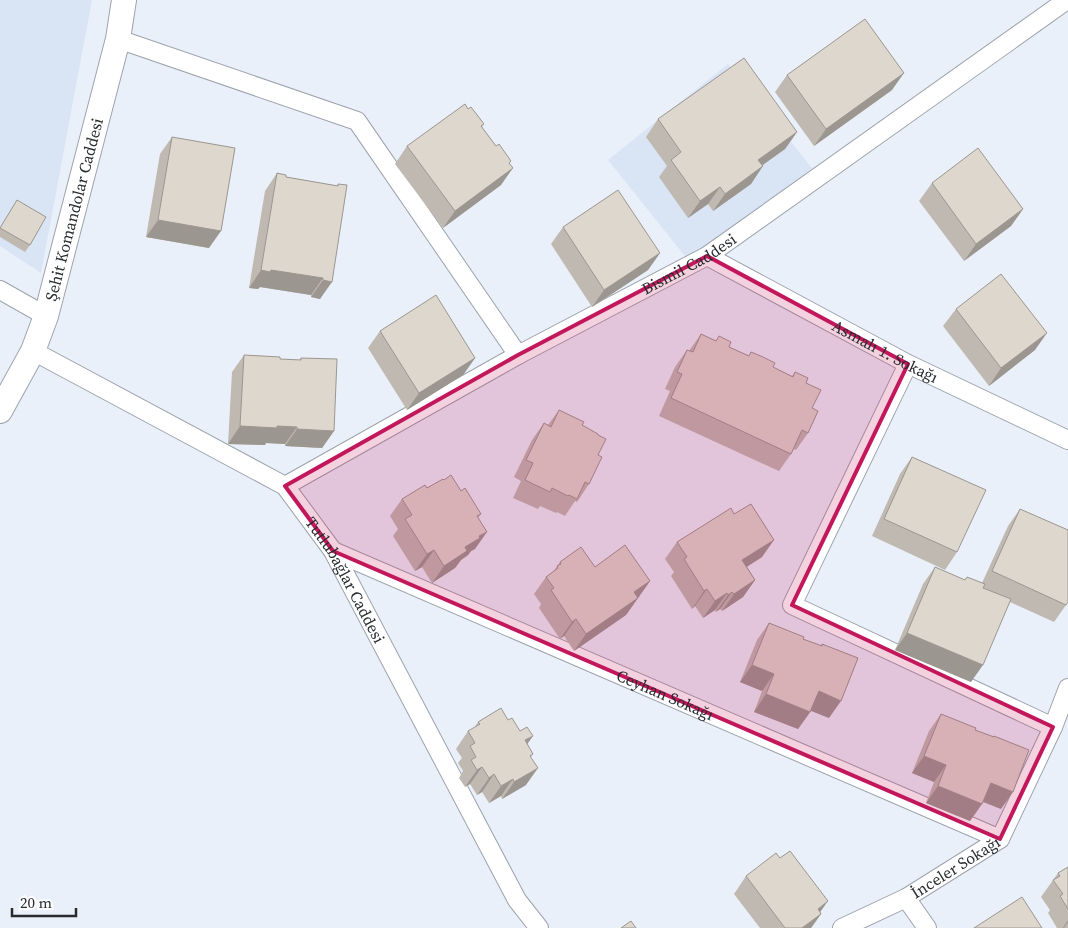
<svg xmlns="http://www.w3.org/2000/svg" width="1068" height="928" font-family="'Source Serif 4',serif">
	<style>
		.built { fill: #d9e4f4 }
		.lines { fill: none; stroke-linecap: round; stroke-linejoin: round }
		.street-casing { stroke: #9da3ac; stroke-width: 20 }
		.secondary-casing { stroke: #9da3ac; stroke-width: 26 }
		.street { stroke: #fff; stroke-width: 18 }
		.secondary { stroke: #fff; stroke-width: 24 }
		.wall { fill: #bfb9b1 }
		.shaded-wall { fill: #9b9690 }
		.building { fill: #ded7ce; stroke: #9b9690 }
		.marked { fill: #c2185b; fill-opacity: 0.2; stroke: #c2185b; stroke-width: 4; stroke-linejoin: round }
		.labels { text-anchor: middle; stroke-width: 4; stroke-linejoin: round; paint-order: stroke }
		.street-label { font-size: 16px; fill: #292c2f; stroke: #fcfdff }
	</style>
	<rect width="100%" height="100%" fill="#eaf0fa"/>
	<path class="built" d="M0 0H92L41 273 0 246Z
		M728 64 812 168 803 175 810 184 688 260 608 160Z"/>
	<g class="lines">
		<g class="street-casing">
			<g id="street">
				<path d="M118 39 357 121 518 355"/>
				<path id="s1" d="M707 256 908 364 1068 440"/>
				<path d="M0 290 46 316"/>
				<path id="s2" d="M33 351 285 486 333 551 517 900 539 928"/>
				<path d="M908 364 792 605 1053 727"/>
				<path id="s3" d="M285 486 518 355 707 256 1067 0"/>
				<path id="s4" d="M333 551 1000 839"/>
				<path d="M906 898 927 928"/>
				<path id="s5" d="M842 928 906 898 1000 839 1053 727 1068 688"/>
			</g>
		</g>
		<g class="secondary-casing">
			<g id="secondary">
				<path id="s6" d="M0 411 33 351 46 316 118 39 124 0"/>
			</g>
		</g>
		<use href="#street" class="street"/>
		<use href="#secondary" class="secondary"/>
	</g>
	<path class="wall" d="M787 75 892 90 814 146 775 92Z
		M468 109 484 124 482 127 509 164 501 185 443 228 395 164 407 146Z
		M658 119 797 132 785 149 762 165 751 184 713 211 708 204 688 218 659 177 667 166 646 137Z
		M172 137 209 248 146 237 160 154Z
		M277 173 286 177 337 186 338 184 320 299 311 297V295L260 287 258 289 249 288 265 191Z
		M932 183 1023 209 1011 226 964 261 919 201Z
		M17 200 30 245 25 252 0 237V228Z
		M563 227 660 253 648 270 592 307 551 244Z
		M956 309 1035 350 989 386 943 326Z
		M380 331 475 358 463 375 407 410 368 348Z
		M701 334 716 341 719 336 729 347 749 356 751 352 773 367 792 376 795 372 806 383 812 408 808 433 796 450 794 449 791 454 779 471 659 416 670 391 665 389 675 367 687 350 689 351Z
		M244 355 280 359 299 360 301 358 334 431 322 448 285 446V444L266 443 265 445 228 444 232 372Z
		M559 410 582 425 598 435V455L589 484 577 502 575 501 565 516 557 512 556 513 540 506 538 509 513 498 521 481 514 477 532 440 544 423 548 425Z
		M912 457 957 552 945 570 872 536 900 474Z
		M444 480 461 491 481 514 478 518 475 549 471 551 468 555 461 560 455 568 432 583 422 567 415 571 393 536 398 529 390 516 402 499Z
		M1020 509 1066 605 1054 622 1010 602 971 682 895 650 923 584 935 567 965 580 967 577 982 583 1008 526Z
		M677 542 762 557 747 567 755 580 743 597 722 611 720 609 716 612 715 610 703 618 695 606 692 609 671 576 674 572 665 559Z
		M560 562 595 567 650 581 626 615 574 651 564 636 560 639 539 608 541 604 534 594 546 577 553 572Z
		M769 623 803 639 821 646 822 644 829 718 811 711 798 729 754 712 762 691 740 682 757 640Z
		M941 714 975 730 993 737 994 736 1001 809 983 802 970 821 926 803 934 782 912 773 929 731Z
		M508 720 527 744 533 754 531 757 526 785 502 799 501 796 489 803 482 792 477 795 470 784 465 787 459 778 463 771 458 763 462 758 456 749 468 731 474 728 478 722Z
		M1068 867V928H1057L1048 913 1050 910 1041 897 1058 873Z
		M746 876 820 912 821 914 811 928H760L734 894Z"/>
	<path class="shaded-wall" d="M904 73 892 90 814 146 826 129Z
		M797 132 785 149 746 177 758 160Z
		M511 161 500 177 513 168 501 185 443 228 455 211Z
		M763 166 751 184 713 211 725 194Z
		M720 187 708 204 688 218 700 201Z
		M1023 209 1011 226 964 261 976 244Z
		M158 220 221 231 209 248 146 237Z
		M660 253 648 270 592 307 604 290Z
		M261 270H271L323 278 311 295 260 287 258 289 249 288Z
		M323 280 332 282 320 299 311 297Z
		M1047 333 1035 350 989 386 1001 368Z
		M475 358 463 375 407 410 419 393Z
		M240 426H277L297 427 285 444 266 443 265 445 228 444Z
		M297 429 334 431 322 448 285 446Z
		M487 532 475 549 471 551 468 555 461 560 455 568 432 583 444 566 465 547 479 536Z
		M774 540 762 557 730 577 742 560Z
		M434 550 422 567 415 571 427 554Z
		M755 580 743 597 722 611 734 594Z
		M650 581 638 598 634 592Z
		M707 589 695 606 692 609 704 591Z
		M732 592 720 609 716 612 728 595Z
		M727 593 715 610 703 618 715 601Z
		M638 598 626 615 574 651 586 634Z
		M576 619 564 636 560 639 572 622Z
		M907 633 983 665 971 682 895 650Z
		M752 665 774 674 762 691 740 682Z
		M819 691 841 701 829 718 807 709Z
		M766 694 810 712 798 729 754 712Z
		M533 736 521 753 525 740Z
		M924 756 946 765 934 782 912 773Z
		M482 767 470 784 465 787 477 770Z
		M538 768 526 785 502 799 514 782Z
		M494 774 482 792 477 795 489 778Z
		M513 779 501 796 489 803 501 786Z
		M991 783 1013 792 1001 809 979 800Z
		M938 786 982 804 970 821 926 803Z
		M828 901 816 918 821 914 811 928H802L818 909Z
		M1068 920V922L1064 928H1063Z"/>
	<path class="building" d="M865 19 904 73 826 129 787 75Z
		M744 58 797 132 758 160 763 166 725 194 720 187 700 201 671 160 681 152 658 119Z
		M465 104 468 109 471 107 484 124 481 126 496 146 499 144 511 161 509 163 513 168 455 211 407 146Z
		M172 137 235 148 221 231 158 220Z
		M978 148 1023 209 976 244 932 183Z
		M277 173 286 175V177L338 186V184L347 185 332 282 323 280V278L271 270 270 272 261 270Z
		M618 190 660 253 604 290 563 227Z
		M17 200 46 217 30 245 0 228Z
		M1001 274 1047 333 1001 368 956 309Z
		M436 295 475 358 419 393 380 331Z
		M701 334 716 341 719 336 731 342 729 347 749 356 751 352 763 357 775 363 773 367 793 377 795 372 808 378 806 383 821 390 812 408 818 411 808 433 802 430 791 454 671 398 682 374 677 372 687 350 693 352Z
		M244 355 280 357V359L301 360V358L337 359 334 431 297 429V427L277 426V428L240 426Z
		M559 410 584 422 582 425 598 434V435L606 439 598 455 602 457 589 484 585 482 577 499 569 495 568 496 552 488 550 492 525 480 533 463 526 460 544 423 551 427Z
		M912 457 986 490 957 552 884 519Z
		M451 475 461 491 465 488 481 514 477 516 487 532 479 536 480 538 465 547 467 551 444 566 434 550 427 554 405 519 412 515 402 499 425 485 427 488 443 479 444 480Z
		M751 504 774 540 742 560 755 580 734 594 732 592 728 595 727 593 715 601 707 589 704 591 684 559 687 557 677 542 731 508 734 514Z
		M1020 509 1068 530V602L1066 605 992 571Z
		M625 545 650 581 634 592 638 598 586 634 576 619 572 622 551 590 554 588 546 577 558 568 557 566 561 564 560 562 581 547 595 567Z
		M935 567 965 580 967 577 985 584 983 588 1011 599 983 665 907 633Z
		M769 623 804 637 803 639 822 646V644L858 658 841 701 819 691 810 712 766 694 774 674 752 665Z
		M501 708 508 720 512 718 520 731 527 727 533 736 525 740 533 754 530 756 538 768 514 782 513 779 501 786 494 774 489 778 482 767 477 770 471 760 476 757 470 746 475 743 468 731 480 724 478 722Z
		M941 714 976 728 975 730 994 737V736L1029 750 1013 792 991 783 982 804 938 786 946 765 924 756Z
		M790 851 828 901 818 909 821 914 802 928H785L746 876 776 853 780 858Z
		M1068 867V909L1060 896 1063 894 1053 880 1060 876 1058 873Z
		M1022 897 1042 928H974Z
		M631 921 636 928H621Z"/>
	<path class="marked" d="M707 256 908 364 792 605 1053 727 1000 839 333 551 285 486 518 355Z"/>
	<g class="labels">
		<g class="street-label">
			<text dy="6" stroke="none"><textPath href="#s6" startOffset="216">Şehit Komandolar Caddesi</textPath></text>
			<text dy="6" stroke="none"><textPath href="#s3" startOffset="461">Bismil Caddesi</textPath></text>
			<text dy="6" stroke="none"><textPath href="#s1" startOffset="202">Asmalı 1. Sokağı</textPath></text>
			<text dy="6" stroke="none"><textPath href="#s2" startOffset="398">Tutlubağlar Caddesi</textPath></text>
			<text dy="6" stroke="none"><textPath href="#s4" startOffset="362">Ceyhan Sokağı</textPath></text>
			<text dy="6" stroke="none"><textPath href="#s5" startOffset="129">İnceler Sokağı</textPath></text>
		</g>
	</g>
	<path d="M12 908v8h64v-8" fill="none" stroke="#292c2f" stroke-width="2.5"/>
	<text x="20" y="908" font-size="15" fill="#292c2f" stroke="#fcfdff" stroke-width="4" paint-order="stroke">20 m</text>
</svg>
